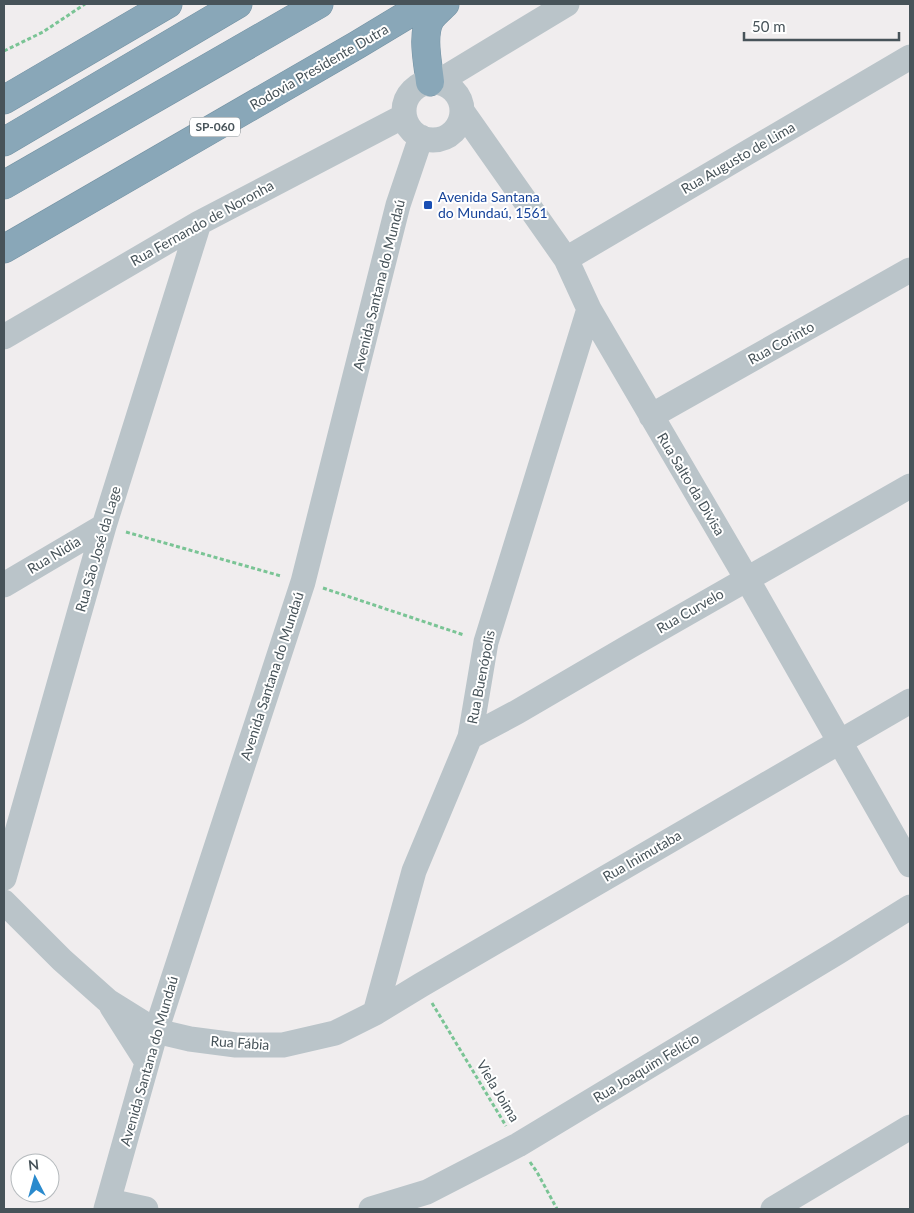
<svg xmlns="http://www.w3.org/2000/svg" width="914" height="1213" font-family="Lato,sans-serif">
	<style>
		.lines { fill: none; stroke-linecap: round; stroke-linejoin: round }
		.highway-casing { stroke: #7492a3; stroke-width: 29 }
		.path { stroke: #7ac495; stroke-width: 3; stroke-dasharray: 4 2.5; stroke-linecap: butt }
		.minor { stroke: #bac4c9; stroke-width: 25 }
		.highway { stroke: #89a7b8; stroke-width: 28 }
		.transit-dot { fill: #1a4fb4; stroke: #fff; stroke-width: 2 }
		.labels { text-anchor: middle; stroke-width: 4; stroke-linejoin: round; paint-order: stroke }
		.shield { fill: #fff; stroke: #7e878b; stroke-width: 1 }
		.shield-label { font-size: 12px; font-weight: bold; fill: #475359 }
		.street-label { font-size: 14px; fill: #475359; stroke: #fff }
		.transit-label { font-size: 14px; fill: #164399; stroke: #fff; text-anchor: start }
	</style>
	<rect width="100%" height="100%" fill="#f0edee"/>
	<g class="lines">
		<g class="highway-casing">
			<path id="highway" d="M430 82C428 63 421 34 431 18 435 13 441 8 445 4
				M4 100 168 4
				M4 142 238 4
				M4 185 319 4
				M4 249 357 45 425 4"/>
		</g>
		<path class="path" d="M4 51 43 32 85 4
			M126 532 281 576
			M323 588 464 635
			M432 1003 506 1126
			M530 1162 537 1172 557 1209"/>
		<path class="minor" d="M438 82 567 4
			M404 111a29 29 0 1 1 58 0a29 29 0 1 1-58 0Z
			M462 111 566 259 589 309 747 579 910 865
			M566 259 910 57
			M4 337 199 223 404 116
			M651 416 910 270
			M4 585 104 526
			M470 737 517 712 630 646 910 486
			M4 878 104 526 199 223
			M4 902 62 960 108 1001 156 1031 190 1039 236 1045H283L335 1033 375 1013 421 985 910 701
			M112 1007 147 1062
			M375 1013 414 871 470 737 486 642 589 309
			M109 1201 146 1209
			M106 1209 156 1031 303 582 398 205 421 137
			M371 1209 427 1192 518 1145 838 952 910 907
			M773 1209 910 1127"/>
		<use href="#highway" class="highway"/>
	</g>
	<rect class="transit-dot" x="423" y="200" width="10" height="10" rx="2.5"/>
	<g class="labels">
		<rect class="shield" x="190" y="117.5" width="50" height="19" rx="4"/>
		<g class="shield-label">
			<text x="215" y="131">SP-060</text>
		</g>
		<g class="street-label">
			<text transform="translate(319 67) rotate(-30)" y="5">Rodovia Presidente Dutra</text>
			<text transform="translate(738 158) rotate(-30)" y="5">Rua Augusto de Lima</text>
			<text transform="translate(202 223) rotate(-29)" y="5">Rua Fernando de Noronha</text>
			<text transform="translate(379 285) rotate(-76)" y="5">Avenida Santana do Mundaú</text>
			<text transform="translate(781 343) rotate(-29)" y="5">Rua Corinto</text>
			<text transform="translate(691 484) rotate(59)" y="5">Rua Salto da Divisa</text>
			<text transform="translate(98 549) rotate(-74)" y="5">Rua São José da Lage</text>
			<text transform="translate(54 555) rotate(-31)" y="5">Rua Nidia</text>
			<text transform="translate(690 611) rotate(-30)" y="5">Rua Curvelo</text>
			<text transform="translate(272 676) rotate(-72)" y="5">Avenida Santana do Mundaú</text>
			<text transform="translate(481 677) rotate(-79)" y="5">Rua Buenópolis</text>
			<text transform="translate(642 856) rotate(-30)" y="5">Rua Inimutaba</text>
			<text transform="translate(240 1043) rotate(4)" y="5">Rua Fábia</text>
			<text transform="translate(149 1061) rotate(-74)" y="5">Avenida Santana do Mundaú</text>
			<text transform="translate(646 1068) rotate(-31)" y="5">Rua Joaquim Felício</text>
			<text transform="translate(498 1091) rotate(59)" y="5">Viela Joima</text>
		</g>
		<g class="transit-label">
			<text x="438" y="202">Avenida Santana<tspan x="438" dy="16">do Mundaú, 1561</tspan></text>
		</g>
	</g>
	<rect width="914" height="1213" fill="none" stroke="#475359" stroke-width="10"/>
	<g transform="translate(35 1178) rotate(354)"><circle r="24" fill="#ffffff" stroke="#b5babd"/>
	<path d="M0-4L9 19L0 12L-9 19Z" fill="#2a8acd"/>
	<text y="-8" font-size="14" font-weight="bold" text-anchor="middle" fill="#475359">N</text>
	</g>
	<path d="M744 32v8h155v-8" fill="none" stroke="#475359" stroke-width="2.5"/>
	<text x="752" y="32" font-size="15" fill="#475359" stroke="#ffffff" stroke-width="4" paint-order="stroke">50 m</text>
</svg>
